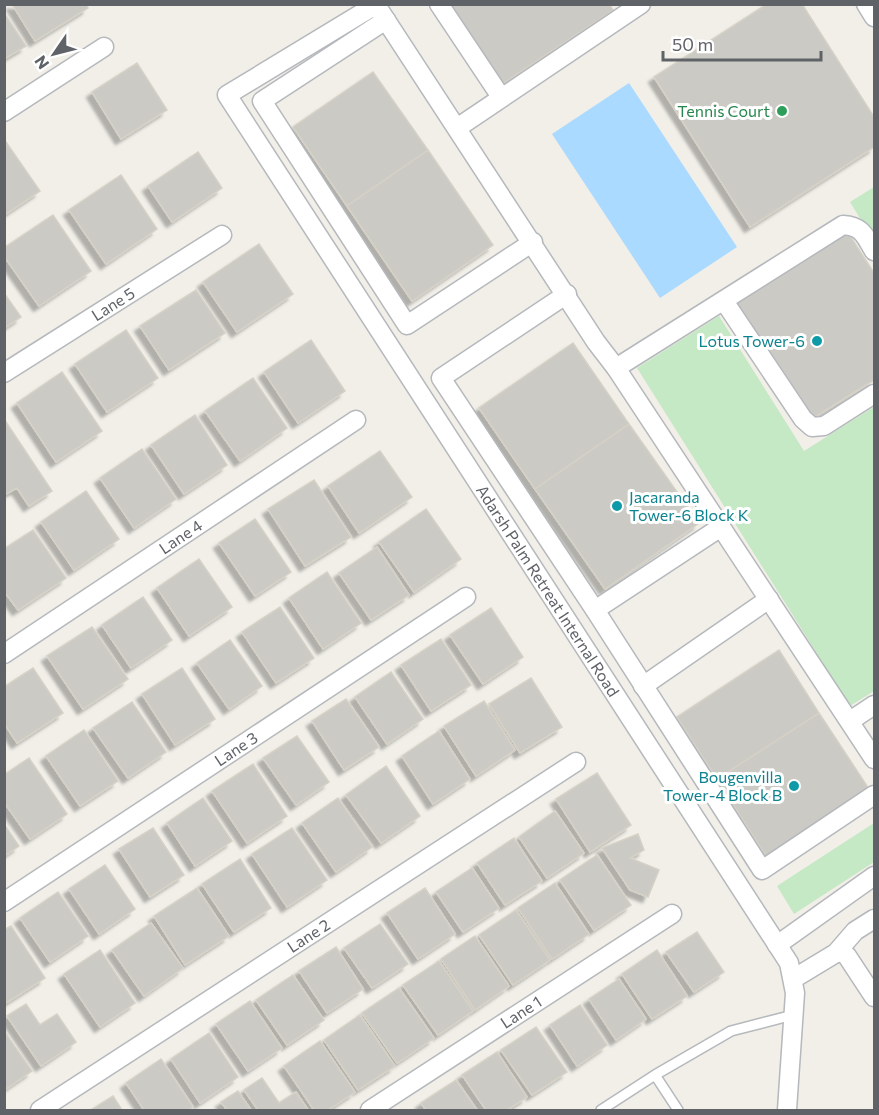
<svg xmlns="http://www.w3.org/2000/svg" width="879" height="1115" font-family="Commissioner,sans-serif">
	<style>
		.green { fill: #c5e8c5 }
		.water { fill: #aadaff }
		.building { fill: #cccac5; stroke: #d6d1c6; stroke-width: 1.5; filter: url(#shadow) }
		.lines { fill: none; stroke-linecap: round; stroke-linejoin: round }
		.service-casing { stroke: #b5b8bc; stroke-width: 12 }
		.minor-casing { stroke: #b5b8bc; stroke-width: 21 }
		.service { stroke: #fff; stroke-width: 9 }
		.minor { stroke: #fff; stroke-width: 18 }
		.leisure-dot { fill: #2e9e5b; stroke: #fff; stroke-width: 2 }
		.culture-dot { fill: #0f9aa8; stroke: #fff; stroke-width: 2 }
		.labels { text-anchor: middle; stroke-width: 6; stroke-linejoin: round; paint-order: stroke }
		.leisure-label { font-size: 16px; fill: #27864d; stroke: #fff; text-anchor: end }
		.street-label { font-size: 16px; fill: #5f6368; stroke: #fff }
		.culture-label { font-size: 16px; fill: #0d838f; stroke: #fff; text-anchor: end }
	</style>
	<defs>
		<filter id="shadow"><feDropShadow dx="-5.5" dy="5.5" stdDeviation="1.5" flood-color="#0004"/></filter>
	</defs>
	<rect width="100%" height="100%" fill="#f1efe8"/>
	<path class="green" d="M874 187V241L850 202Z
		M719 316 804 451 874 407V691L850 706 637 368Z
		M874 823V862L794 914 777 886Z"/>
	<path class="water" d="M629 83 737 247 660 298 552 134Z"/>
	<path class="building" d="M12 4H86L88 8 35 41Z
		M448 4H609L613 10 502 84Z
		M767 4H802L874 117V147L750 227 654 77Z
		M4 13 26 46 4 59Z
		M137 63 167 110 121 139 92 92Z
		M373 72 428 150 347 206 293 127Z
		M6 142 40 191 4 215V143Z
		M428 150 493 245 412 301 347 206Z
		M198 152 222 188 172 222 148 186Z
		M121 175 157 229 106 264 69 210Z
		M53 215 91 271 39 306 4 256V248Z
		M847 231 874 273V380L810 420 735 302Z
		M259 244 293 294 237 332 203 282Z
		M196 290 225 333 169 370 140 326Z
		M4 293 21 317 4 328Z
		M126 330 158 378 107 412 75 364Z
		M311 340 345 391 298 423 264 372Z
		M573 343 629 424 535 489 479 408Z
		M62 372 102 431 56 462 17 403Z
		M253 378 287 428 240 461 205 411Z
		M195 415 227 465 184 494 151 445Z
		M4 419 52 491 29 506 17 488 4 495Z
		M629 424 699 523 605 589 535 489Z
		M142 449 176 499 134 528 100 478Z
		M380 451 412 497 359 533 328 486Z
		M314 480 351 537 305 566 268 509Z
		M86 491 119 539 74 570 41 522Z
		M426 509 461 559 414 592 379 542Z
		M255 519 291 572 255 596 219 543Z
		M33 530 66 578 18 610 4 591V549Z
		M377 547 409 595 371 620 339 573Z
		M199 559 232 607 189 636 157 588Z
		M327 572 361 623 323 649 289 598Z
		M143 597 172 640 131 668 102 625Z
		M280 607 314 658 276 683 242 632Z
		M491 608 523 657 483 684 450 635Z
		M92 627 128 679 83 709 47 656Z
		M441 639 471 685 431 711 401 665Z
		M230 640 262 686 229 709 197 663Z
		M779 650 819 713 717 779 677 717Z
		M33 668 63 713 17 743 4 723V687Z
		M182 668 215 719 175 745 142 694Z
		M391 672 423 719 387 744 355 697Z
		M531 678 562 727 520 753 489 704Z
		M346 699 379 747 344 770 312 721Z
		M484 701 515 750 476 776 444 726Z
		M132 702 166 752 128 778 93 728Z
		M819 713 871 792 767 858 717 779Z
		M84 730 118 781 80 806 46 756Z
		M439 731 470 779 433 804 402 756Z
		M297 736 329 782 296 805 263 758Z
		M29 758 67 814 30 839 4 802V775Z
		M253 764 287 816 247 843 212 791Z
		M386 766 420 816 381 843 346 795Z
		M597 773 631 825 590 852 556 799Z
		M203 798 232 841 195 866 167 823Z
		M338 798 372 847 336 872 302 823Z
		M555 811 584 853 547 878 519 837Z
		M4 824 19 846 4 856Z
		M153 828 184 875 150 897 119 849Z
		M292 828 327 880 287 907 252 854Z
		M638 834 644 850 630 858 659 870 648 897 630 890 602 848Z
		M514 838 542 881 505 905 477 863Z
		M597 855 631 905 594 930 560 880Z
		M240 859 271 908 234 932 202 884Z
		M105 865 135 909 99 934 69 889Z
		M472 868 499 908 463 932 436 892Z
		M555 883 589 934 552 959 518 908Z
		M197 888 229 936 185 965 154 916Z
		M425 888 455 934 418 959 387 913Z
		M58 892 88 936 50 962 20 918Z
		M516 910 550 960 513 985 479 935Z
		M151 923 183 968 144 996 112 950Z
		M380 924 408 964 372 988 344 948Z
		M11 926 45 978 6 1003 4 1000V930Z
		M697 932 724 972 694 992 666 952Z
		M475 936 509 986 475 1010 441 959Z
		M336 947 363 989 327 1013 299 971Z
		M100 950 135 1003 100 1027 64 974Z
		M657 950 687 996 652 1019 622 974Z
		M439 961 473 1011 438 1035 403 985Z
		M293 975 324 1020 287 1045 256 1000Z
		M619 979 646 1019 616 1040 589 999Z
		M399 988 434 1038 397 1063 362 1013Z
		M250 1001 282 1048 248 1071 216 1024Z
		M26 1004 40 1025 57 1014 76 1042 41 1066 7 1016Z
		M580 1005 607 1045 577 1066 550 1025Z
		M360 1015 395 1066 358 1090 324 1040Z
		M536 1027 567 1072 532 1095 501 1050Z
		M4 1031 32 1071 4 1090Z
		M209 1033 238 1077 200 1103 171 1059Z
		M320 1041 355 1092 328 1110H314L284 1066Z
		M497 1052 527 1097 507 1110H486L462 1075Z
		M161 1059 193 1107 188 1110H144L126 1083Z
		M262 1078 279 1103 296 1092 308 1110H258L244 1090Z
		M456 1080 477 1110H426L421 1103Z
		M238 1091 251 1110H227L221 1102Z
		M113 1096 122 1110H91Z"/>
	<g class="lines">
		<g class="service-casing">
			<path id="service" d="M655 1075 678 1110
				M601 1110 655 1075 731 1031 793 1015"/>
		</g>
		<g class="minor-casing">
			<g id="minor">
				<path id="s1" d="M377 4 227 95 789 963 795 993 787 1110"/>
				<path d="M439 4 501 97"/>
				<path d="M866 4 874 17"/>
				<path d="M376 5 596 342 616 368 874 759"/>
				<path d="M386 20 262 101 407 325 533 242"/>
				<path d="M4 112 104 47"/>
				<path d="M457 128 641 4"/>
				<path d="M567 294 441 378 595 610 762 870 874 795"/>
				<path d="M724 301 803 419 812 427 824 426 874 394"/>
				<path d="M616 368 843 225C862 226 865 236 874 251"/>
				<path id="s2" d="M4 373 222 235"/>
				<path d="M595 610 721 527"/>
				<path id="s3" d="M4 654 356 420"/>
				<path d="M643 686 769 599"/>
				<path d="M850 721 874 705"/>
				<path id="s4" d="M4 902 466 597"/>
				<path d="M777 945 874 876"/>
				<path d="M836 953 842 952 847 956 874 997"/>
				<path d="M793 979 836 953 855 931 874 919"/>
				<path id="s5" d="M40 1110 576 762"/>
				<path id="s6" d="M370 1110 672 914"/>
			</g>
		</g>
		<use href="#service" class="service"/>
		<use href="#minor" class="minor"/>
	</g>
	<circle class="leisure-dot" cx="782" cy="111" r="6"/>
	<g class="culture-dot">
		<circle cx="817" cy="341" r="6"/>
		<circle cx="617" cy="506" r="6"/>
		<circle cx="794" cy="786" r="6"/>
	</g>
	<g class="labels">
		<g class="leisure-label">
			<text x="770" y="117">Tennis Court</text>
		</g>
		<g class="street-label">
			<text dy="6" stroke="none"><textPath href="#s2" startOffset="129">Lane 5</textPath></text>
			<text dy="6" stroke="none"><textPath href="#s3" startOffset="212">Lane 4</textPath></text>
			<text dy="6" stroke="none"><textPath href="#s1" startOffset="766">Adarsh Palm Retreat Internal Road</textPath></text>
			<text dy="6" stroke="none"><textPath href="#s4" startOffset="278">Lane 3</textPath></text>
			<text dy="6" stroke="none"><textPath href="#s5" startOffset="320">Lane 2</textPath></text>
			<text dy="6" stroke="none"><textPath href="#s6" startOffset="180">Lane 1</textPath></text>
		</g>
		<g class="culture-label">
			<text x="805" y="347">Lotus Tower-6</text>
			<text x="629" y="503" text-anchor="start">Jacaranda<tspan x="629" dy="18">Tower-6 Block K</tspan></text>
			<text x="782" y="783">Bougenvilla<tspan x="782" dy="18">Tower-4 Block B</tspan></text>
		</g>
	</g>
	<rect width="879" height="1115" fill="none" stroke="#5f6368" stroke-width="12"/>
	<g transform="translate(54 54) rotate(235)" stroke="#ffffff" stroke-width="4.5" paint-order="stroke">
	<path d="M0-4.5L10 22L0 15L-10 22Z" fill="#5f6368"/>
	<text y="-9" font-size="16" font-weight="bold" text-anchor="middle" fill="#5f6368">N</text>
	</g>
	<path d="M663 51v9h158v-9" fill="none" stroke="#5f6368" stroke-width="3"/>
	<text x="672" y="51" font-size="18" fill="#5f6368" stroke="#ffffff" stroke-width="4.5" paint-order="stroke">50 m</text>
</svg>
